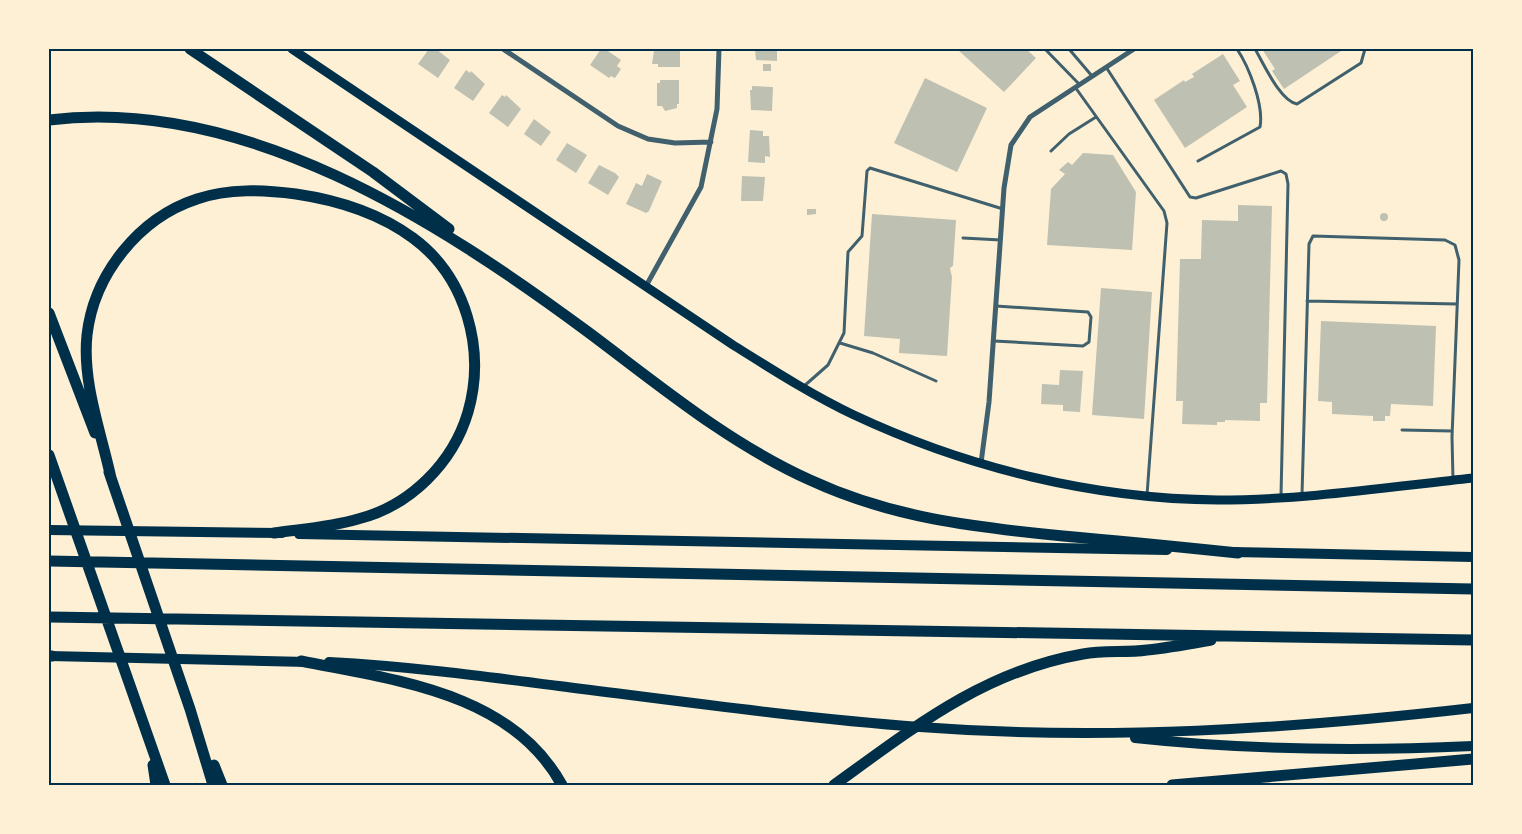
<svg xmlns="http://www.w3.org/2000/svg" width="1522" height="834" font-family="'Golos Text',sans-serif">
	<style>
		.building { fill: #bec0b2 }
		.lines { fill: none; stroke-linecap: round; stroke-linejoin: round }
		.service { stroke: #3f606c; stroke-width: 3 }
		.minor { stroke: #3f606c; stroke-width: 5 }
		.secondary { stroke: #003049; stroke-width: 9 }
		.trunk { stroke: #003049; stroke-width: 10 }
		.motorway { stroke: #003049; stroke-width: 11 }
		.neatline { fill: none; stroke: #003049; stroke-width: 2 }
	</style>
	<rect width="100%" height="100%" fill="#fdf0d5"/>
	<path class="building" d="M429 49H436L450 60 438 78 418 64Z
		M601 49H605L621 60 617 66 621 69 615 78 611 76 609 78 590 65Z
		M651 49H680V67H658V64H652L654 51H651Z
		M755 49H777V61L756 60Z
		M957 49H1026L1036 58 1004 92Z
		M1262 49H1344L1284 89 1272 71 1275 69Z
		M1223 54 1240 81 1233 85 1247 107 1185 148 1154 100 1184 80 1185 82 1194 77 1192 74Z
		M763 64H771V71H763Z
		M466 70 470 73 471 71 485 84 473 101 454 88Z
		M925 78 987 108 957 172 894 143Z
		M660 80H679V104H677V108L665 111 662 106H657V83H660Z
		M752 86 773 87 772 111 751 110 750 90H752Z
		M502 95 505 97 506 95 521 109 508 127 489 113Z
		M534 119 551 132 541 146 524 134Z
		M750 130 763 131V136H769L770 157 765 156V163L748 162Z
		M567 143 587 155 576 173 556 160Z
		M1083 153 1113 155 1136 192 1132 250 1047 245 1051 189 1065 174 1059 170 1068 162 1072 165Z
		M599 165 615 173 619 177 608 195 588 183Z
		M647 174 662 181 649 211 646 213 626 204 636 183 642 186Z
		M742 176 765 177 763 201H741Z
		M1238 205 1272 206 1267 403H1260V421L1225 420V422H1217V425L1182 424 1183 401H1176L1180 259H1201L1202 220 1238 221Z
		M807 209H816V214L807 215Z
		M1380 217a4 4 0 1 1 8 0a4 4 0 1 1-8 0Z
		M872 214 956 220 953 266 950 268 952 277 947 356 899 353 900 339 864 336Z
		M1101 288 1152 292 1144 419 1092 415Z
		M1321 321 1436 326 1433 406 1391 404 1390 416H1385V421H1373V416L1332 414V402L1318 401Z
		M1060 370 1083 371 1080 412 1063 411V405L1041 404 1042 384 1059 385Z"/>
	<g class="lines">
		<path class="service" d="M1045 49 1079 84
			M1069 49 1092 76
			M1255 49C1264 64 1280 101 1297 104L1361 63 1365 49
			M1106 67 1190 197 1196 198 1281 171 1286 174 1288 184 1281 496
			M1075 87 1164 211 1167 223 1147 495
			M1051 151 1069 134 1096 117
			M1198 161 1260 127C1264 105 1249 67 1237 49
			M963 238 1001 240
			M1307 301 1457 304
			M994 341 1083 346 1089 342 1091 317 1088 312 996 306
			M840 343 873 353 936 381
			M803 387 828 365 844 333 848 252 862 236 867 171 870 168 1003 209
			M1402 430 1452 431
			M1302 495 1309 244 1313 236 1445 240 1455 245 1459 260 1452 437 1453 480"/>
		<path class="minor" d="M503 49 618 126 648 139 675 143 711 142
			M646 286 701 187 717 109 719 49
			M981 463 989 402 1004 188 1011 145 1030 117 1134 49"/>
		<path class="secondary" d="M292 49 733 345C773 370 812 395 854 415 967 468 1094 499 1218 500 1303 500 1389 487 1473 478"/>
		<path class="trunk" d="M49 530 282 533
			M299 534 1167 550
			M1232 552 1473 557
			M49 656 307 662
			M329 662C406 666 482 676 559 686 679 701 799 718 920 727 1105 741 1290 729 1473 708
			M1135 738C1245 750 1363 751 1473 746"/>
		<path class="motorway" d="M190 49 373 172 449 229
			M49 120C244 96 438 221 588 332 659 385 728 443 810 480 892 518 973 527 1063 536 1121 541 1180 547 1238 553
			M49 313 95 433
			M49 455 165 785
			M109 472 190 709 213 785
			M111 478C101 432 82 382 87 335 94 274 139 218 197 199 229 188 264 190 296 194 337 200 379 213 413 238 466 277 486 349 468 412 453 463 410 506 358 519 331 527 302 529 274 533
			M49 561 1473 589
			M49 617 1473 640
			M49 656H52
			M301 661C394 680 511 692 562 785
			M153 765 156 785
			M214 765 222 785
			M834 785C913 728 984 671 1083 654 1104 650 1126 653 1147 650 1168 648 1189 644 1211 640
			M1172 785 1473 759"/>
	</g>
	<rect width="1522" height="834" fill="none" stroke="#fdf0d5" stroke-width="100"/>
	<rect x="50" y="50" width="1422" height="734" class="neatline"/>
</svg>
